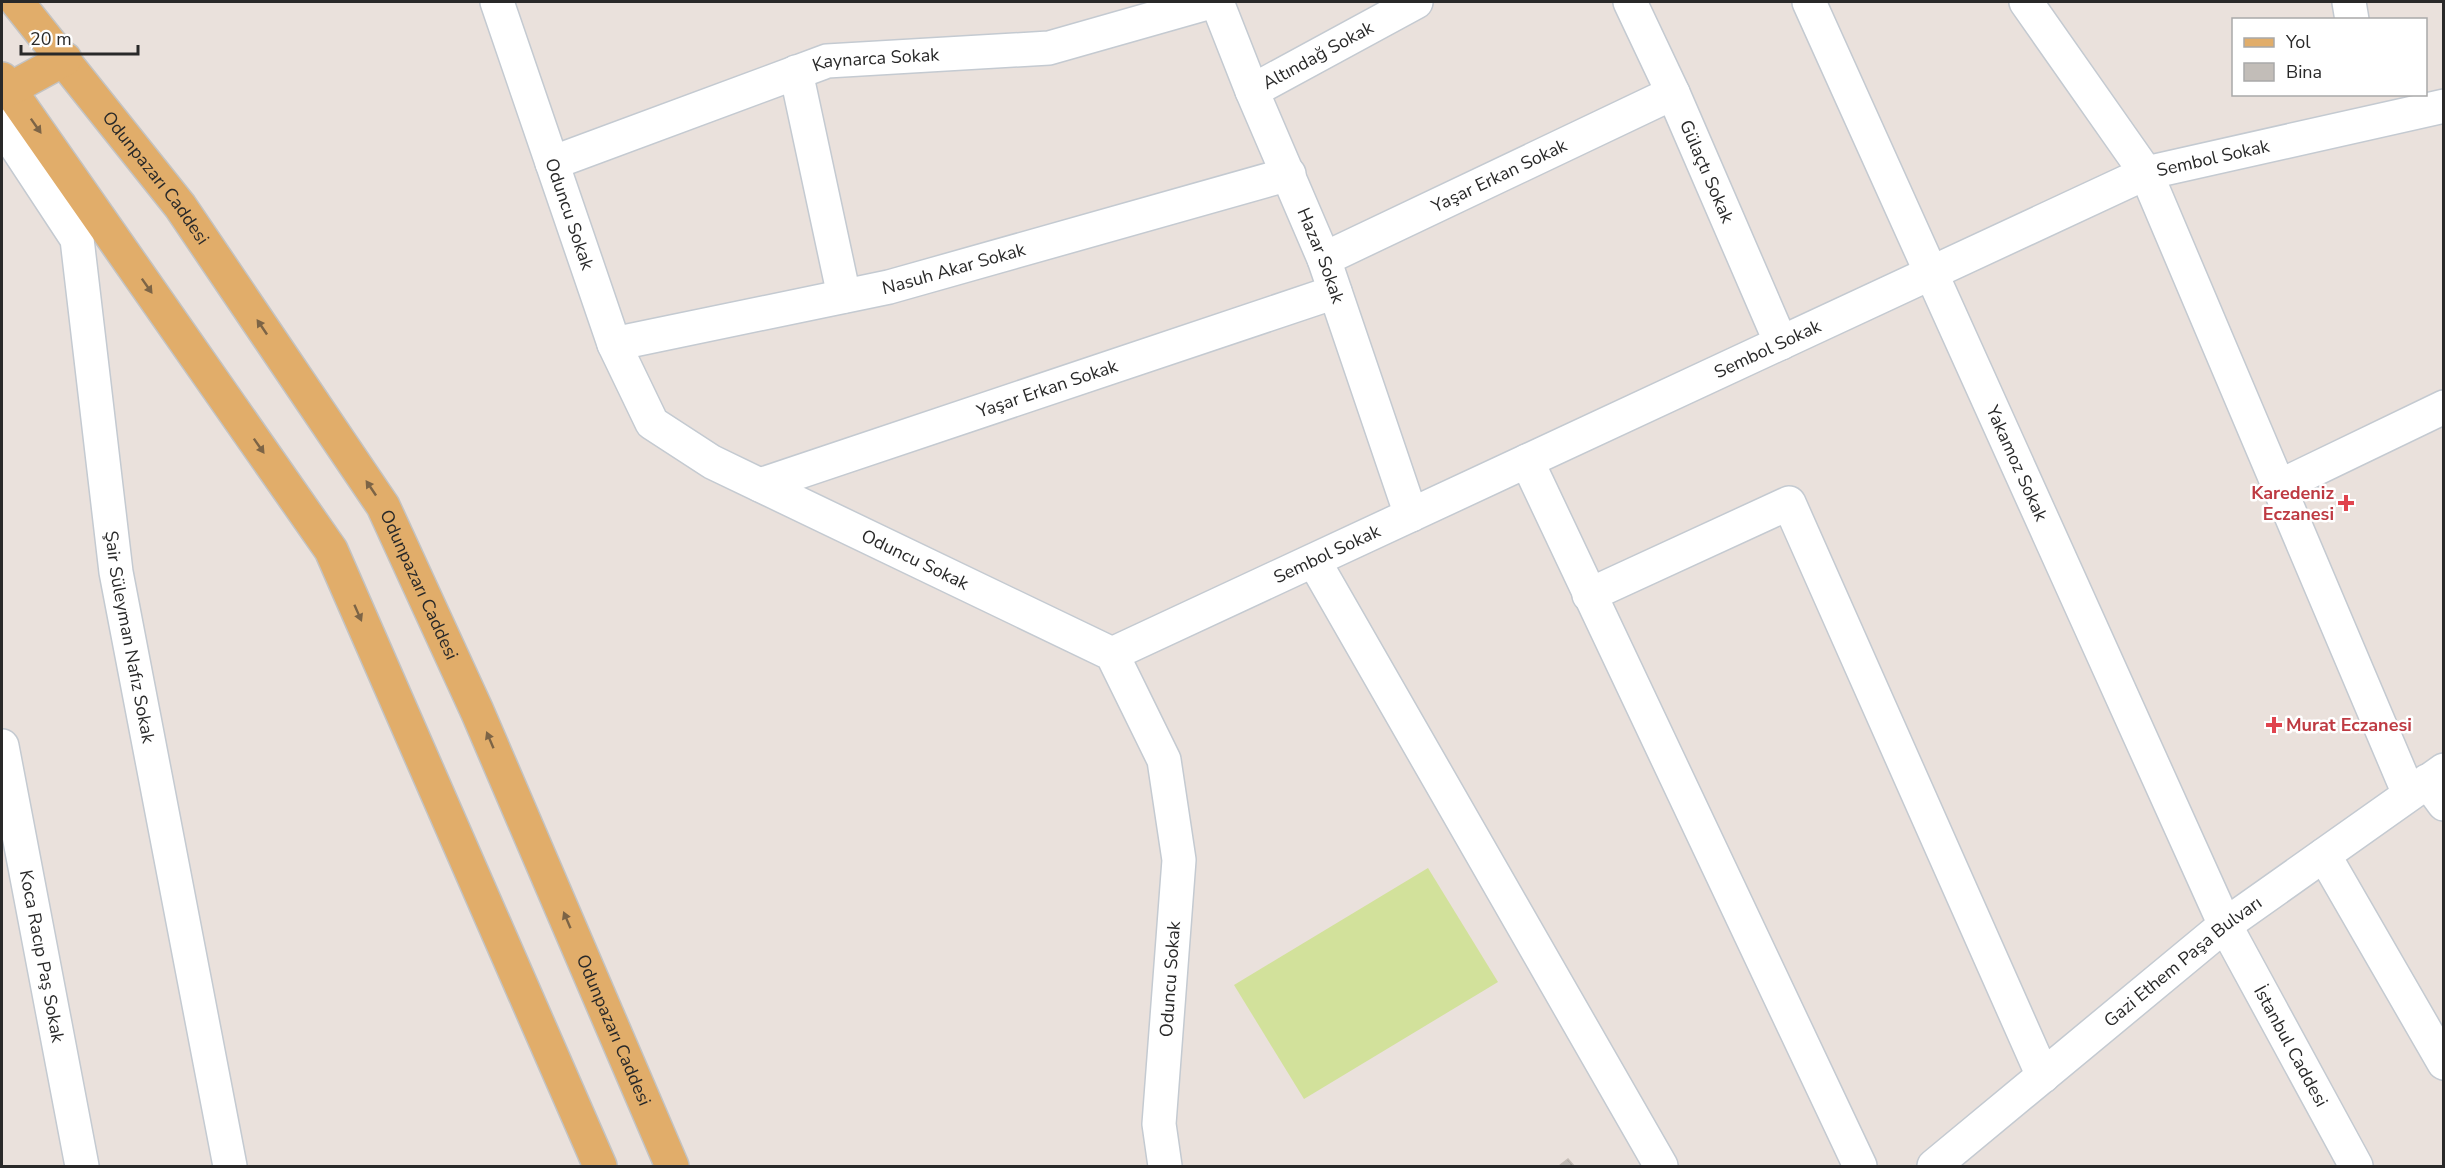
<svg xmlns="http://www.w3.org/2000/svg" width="2445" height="1168" font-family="'Nunito Sans',sans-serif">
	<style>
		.pitch { fill: #d2e19b }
		.building { fill: url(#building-cross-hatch); stroke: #c5bdb6; stroke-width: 1.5 }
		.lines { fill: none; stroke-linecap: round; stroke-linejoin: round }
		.minor-casing { stroke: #c4cad1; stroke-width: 36 }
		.tertiary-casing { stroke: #c4cad1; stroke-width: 36 }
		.secondary-casing { stroke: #c4cad1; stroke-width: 36 }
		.primary-casing { stroke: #c3c3c3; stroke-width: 36 }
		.minor { stroke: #fff; stroke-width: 33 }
		.tertiary { stroke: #fff; stroke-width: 33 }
		.secondary { stroke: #fff; stroke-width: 33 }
		.primary { stroke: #e1ad6a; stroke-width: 33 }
		.oneway { fill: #7c6446 }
		.health-dot { fill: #e0444e; stroke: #fff; stroke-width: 2 }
		.labels { text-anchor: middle; stroke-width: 5; stroke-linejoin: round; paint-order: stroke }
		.street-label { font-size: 18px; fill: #292929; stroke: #fff }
		.health-label { font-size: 18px; font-weight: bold; fill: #be3a42; stroke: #fff; text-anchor: end }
	</style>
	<defs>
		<pattern id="building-cross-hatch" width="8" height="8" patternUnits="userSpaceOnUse" patternTransform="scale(1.5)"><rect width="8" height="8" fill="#c2bdb8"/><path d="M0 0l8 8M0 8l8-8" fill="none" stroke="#a7a29e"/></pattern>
	</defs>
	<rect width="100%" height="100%" fill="#eae1dc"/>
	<path class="pitch" d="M1428 868 1498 982 1304 1099 1234 985Z"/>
	<path class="building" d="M1568 1159 1574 1166H1559Z"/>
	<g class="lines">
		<g class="minor-casing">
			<g id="minor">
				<path id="s1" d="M497 2 614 344 652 423 712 462 1112 654 1164 760 1179 860 1159 1124 1165 1166"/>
				<path id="s2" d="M1217 2 1252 91 1324 259 1411 515"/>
				<path id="s3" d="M1630 2 1673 93 1781 343"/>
				<path id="s4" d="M1809 2 2225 925"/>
				<path d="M2349 2 2352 20"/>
				<path d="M796 72 844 296"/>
				<path id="s5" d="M1252 91 1416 2"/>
				<path id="s6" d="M2 125 77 239 116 572 230 1166"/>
				<path id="s7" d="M552 163 827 61 1049 48 1211 2"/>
				<path id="s8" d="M1324 259 1673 93"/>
				<path id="s9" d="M614 344 889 287 1289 174"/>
				<path d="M1527 461 1860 1166"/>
				<path id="s10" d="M760 485 1335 292"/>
				<path d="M2280 486 2444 407"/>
				<path d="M1314 561 1661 1166"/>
				<path d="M1589 595 1789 503 2043 1076"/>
				<path id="s11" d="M1112 654 2146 173 2444 106"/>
				<path id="s12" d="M2 746 82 1166"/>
				<path d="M2427 781 2444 804"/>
				<path d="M2324 855 2444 1063"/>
			</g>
		</g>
		<g class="tertiary-casing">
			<path id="tertiary" d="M2026 2 2146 173 2409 794"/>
		</g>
		<g class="secondary-casing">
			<g id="secondary">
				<path id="s13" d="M2225 925 2356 1166"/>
				<path id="s14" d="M1934 1166 2225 925 2444 770"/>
			</g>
		</g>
		<g class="primary-casing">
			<g id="primary">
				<path id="s15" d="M17 2 180 206 383 506 477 711 672 1166"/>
				<path d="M2 79 331 550 600 1166"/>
				<path d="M10 89 65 59"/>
			</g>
		</g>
		<use href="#minor" class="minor"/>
		<use href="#tertiary" class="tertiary"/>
		<use href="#secondary" class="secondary"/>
		<use href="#primary" class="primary"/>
	</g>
	<defs><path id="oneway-solid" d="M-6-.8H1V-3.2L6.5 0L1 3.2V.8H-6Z" transform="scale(1.5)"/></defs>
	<g class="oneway">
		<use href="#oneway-solid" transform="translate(36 126) rotate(55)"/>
		<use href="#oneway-solid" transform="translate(147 286) rotate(55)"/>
		<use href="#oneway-solid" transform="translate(262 327) rotate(-124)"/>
		<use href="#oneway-solid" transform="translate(259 446) rotate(55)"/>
		<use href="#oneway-solid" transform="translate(371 488) rotate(-124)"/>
		<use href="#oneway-solid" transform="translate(358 613) rotate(66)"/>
		<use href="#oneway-solid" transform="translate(490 740) rotate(-113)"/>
		<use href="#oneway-solid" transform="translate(567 920) rotate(-113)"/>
	</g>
	<g class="health-dot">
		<path d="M2343 494h6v6h6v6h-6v6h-6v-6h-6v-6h6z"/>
		<path d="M2271 716h6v6h6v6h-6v6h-6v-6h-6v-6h6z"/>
	</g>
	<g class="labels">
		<g class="street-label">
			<text dy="6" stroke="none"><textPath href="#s5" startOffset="75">Altındağ Sokak</textPath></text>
			<text dy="6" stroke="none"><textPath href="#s7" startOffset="342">Kaynarca Sokak</textPath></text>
			<text dy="6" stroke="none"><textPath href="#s11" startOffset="1209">Sembol Sokak</textPath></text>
			<text dy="6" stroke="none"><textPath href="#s3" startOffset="186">Gülaçtı Sokak</textPath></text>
			<text dy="6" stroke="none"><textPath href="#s8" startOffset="194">Yaşar Erkan Sokak</textPath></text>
			<text dy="6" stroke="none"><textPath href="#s15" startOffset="224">Odunpazarı Caddesi</textPath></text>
			<text dy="6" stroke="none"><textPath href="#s1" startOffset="224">Oduncu Sokak</textPath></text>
			<text dy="6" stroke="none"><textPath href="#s2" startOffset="274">Hazar Sokak</textPath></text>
			<text dy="6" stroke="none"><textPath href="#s9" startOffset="348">Nasuh Akar Sokak</textPath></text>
			<text dy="6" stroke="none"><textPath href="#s11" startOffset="723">Sembol Sokak</textPath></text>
			<text dy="6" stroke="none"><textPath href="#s10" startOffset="303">Yaşar Erkan Sokak</textPath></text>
			<text dy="6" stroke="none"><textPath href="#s4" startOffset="506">Yakamoz Sokak</textPath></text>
			<text dy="6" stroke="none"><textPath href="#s11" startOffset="237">Sembol Sokak</textPath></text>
			<text dy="6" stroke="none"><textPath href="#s1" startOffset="746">Oduncu Sokak</textPath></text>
			<text dy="6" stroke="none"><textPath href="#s15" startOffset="710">Odunpazarı Caddesi</textPath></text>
			<text dy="6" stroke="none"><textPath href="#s6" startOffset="538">Şair Süleyman Nafız Sokak</textPath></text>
			<text dy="6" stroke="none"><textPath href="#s12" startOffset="214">Koca Racıp Paş Sokak</textPath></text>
			<text dy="6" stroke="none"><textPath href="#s14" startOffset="322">Gazi Ethem Paşa Bulvarı</textPath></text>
			<text transform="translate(1170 979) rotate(-86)" y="6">Oduncu Sokak</text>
			<text dy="6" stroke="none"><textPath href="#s15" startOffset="1196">Odunpazarı Caddesi</textPath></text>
			<text dy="6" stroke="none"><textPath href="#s13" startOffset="138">İstanbul Caddesi</textPath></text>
		</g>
		<g class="health-label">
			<text x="2334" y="499">Karedeniz<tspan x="2334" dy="21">Eczanesi</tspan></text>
			<text x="2286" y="731" text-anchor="start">Murat Eczanesi</text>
		</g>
	</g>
	<rect width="2445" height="1168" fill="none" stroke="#292929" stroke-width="6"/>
	<rect x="2232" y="18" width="195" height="78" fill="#ffffff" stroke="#a9a9a9" stroke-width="1.5"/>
	<rect x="2244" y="38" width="30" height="9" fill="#e1ad6a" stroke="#a9a9a9" stroke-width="1.5"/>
	<text x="2286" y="48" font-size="18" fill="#292929">Yol</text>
	<rect x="2244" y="63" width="30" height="18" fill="#c2bdb8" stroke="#a9a9a9" stroke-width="1.5"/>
	<text x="2286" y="78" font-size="18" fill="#292929">Bina</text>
	<path d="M21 45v9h117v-9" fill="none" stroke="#292929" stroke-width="3"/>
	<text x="30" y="45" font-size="18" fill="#292929" stroke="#ffffff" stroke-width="4.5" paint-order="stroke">20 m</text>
</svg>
